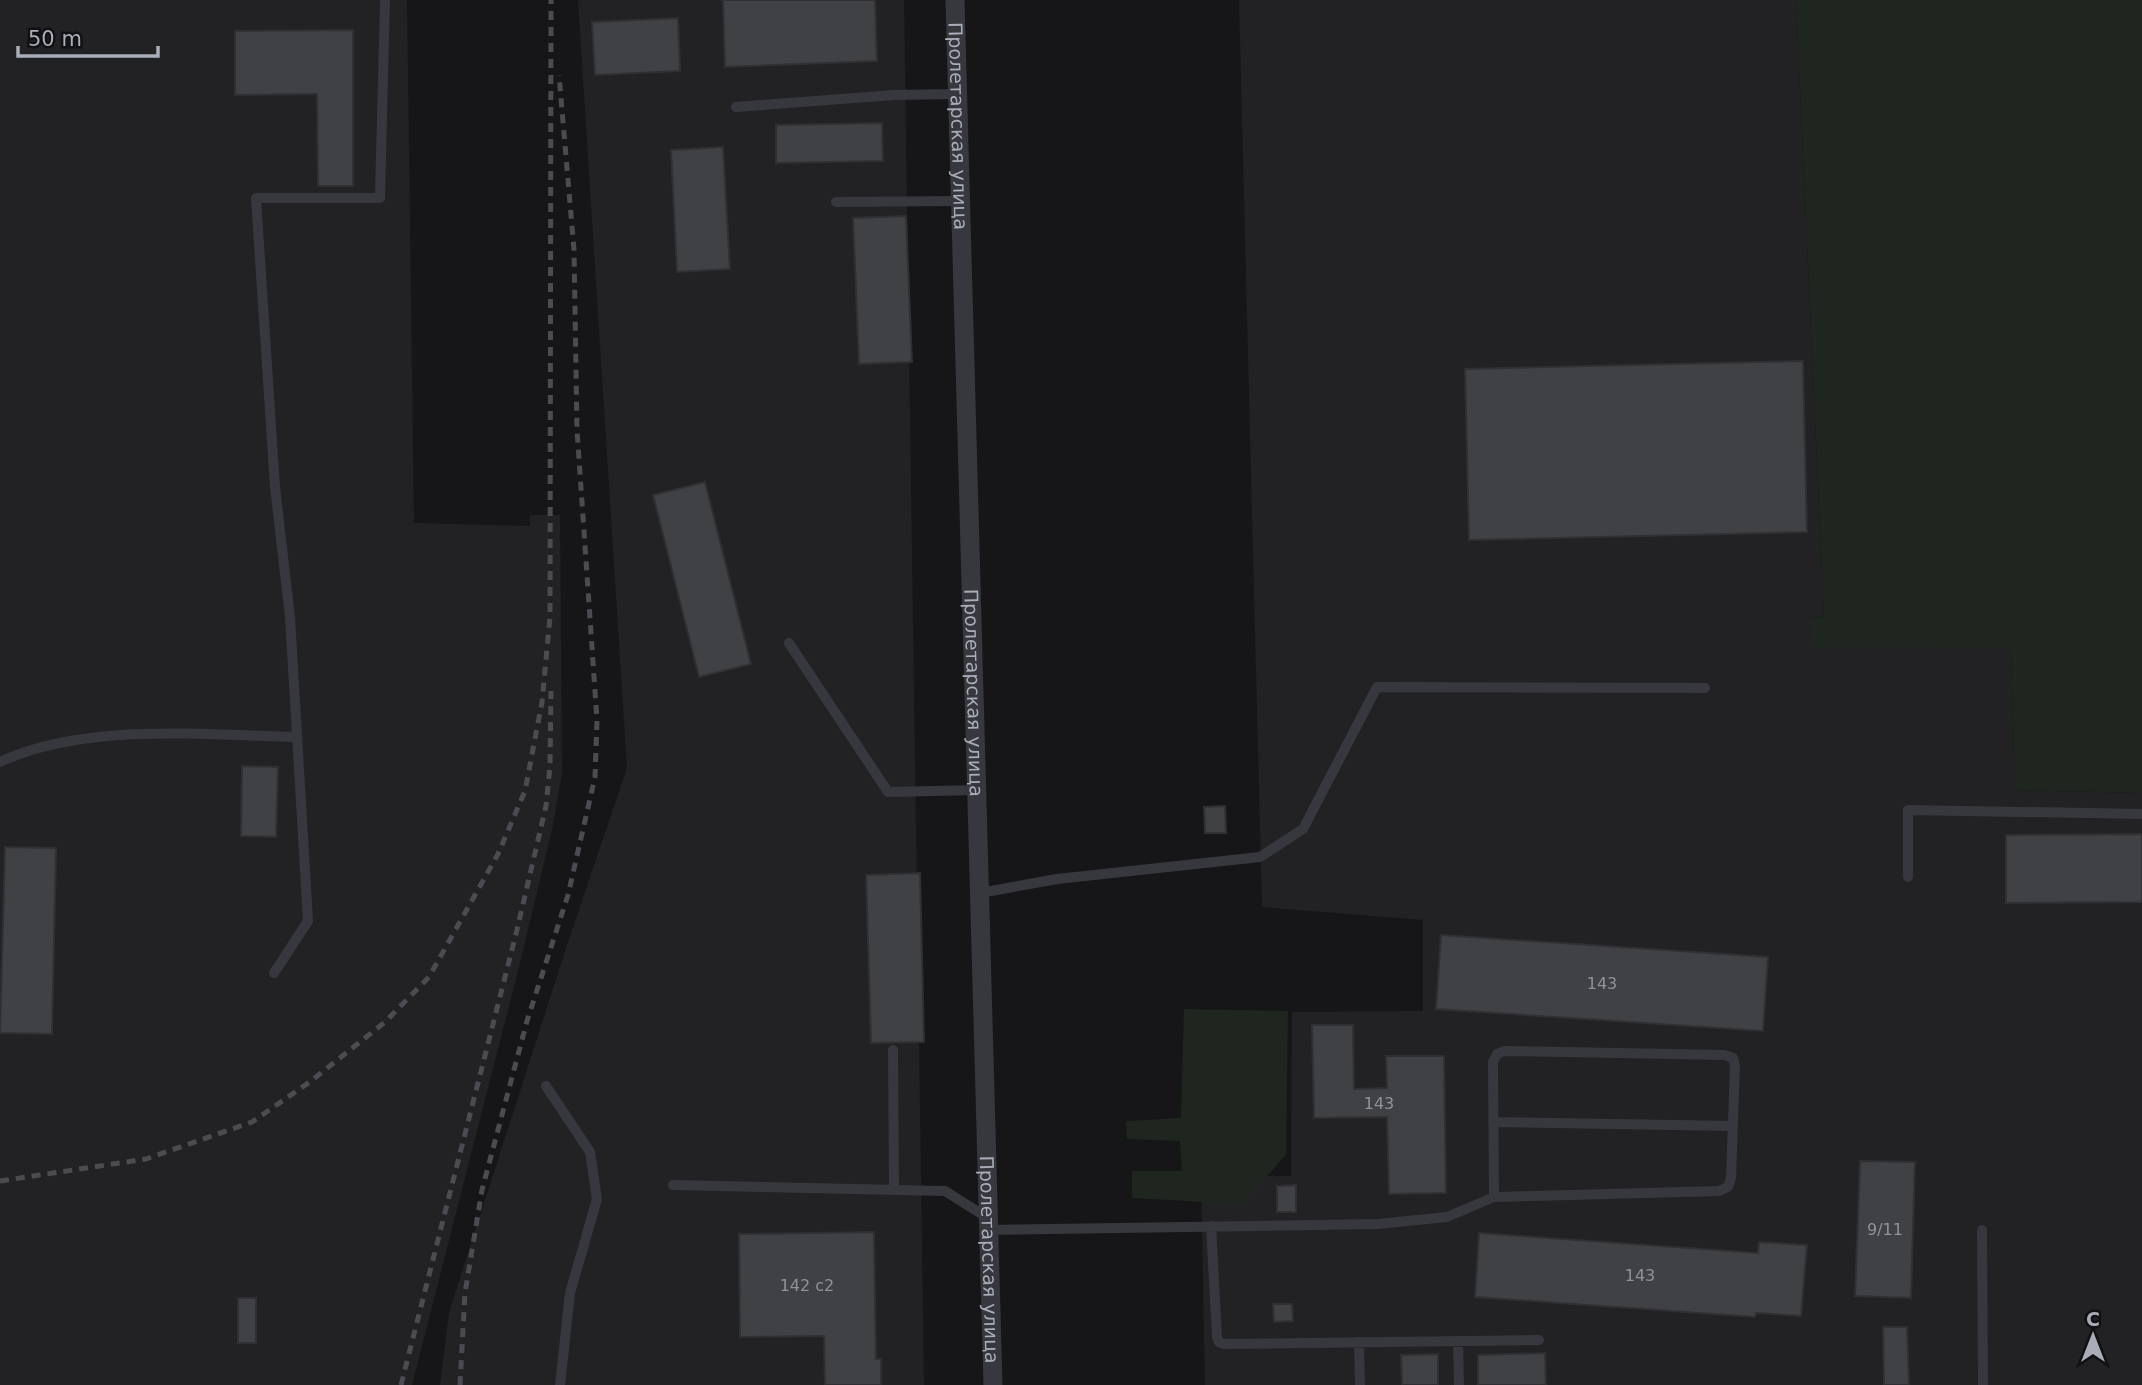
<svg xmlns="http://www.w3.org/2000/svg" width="2142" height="1385" font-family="'DejaVu Sans',sans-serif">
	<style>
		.built { fill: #222225 }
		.green { fill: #1e261f }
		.building { fill: #404145; stroke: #303034; stroke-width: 2 }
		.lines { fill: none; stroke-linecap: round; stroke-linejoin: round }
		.service { stroke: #37383d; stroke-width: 10 }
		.minor { stroke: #37383d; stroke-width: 19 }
		.rail { stroke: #4a4c52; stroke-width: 5; stroke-dasharray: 9 7; stroke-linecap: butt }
		.labels { text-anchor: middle; stroke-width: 5; stroke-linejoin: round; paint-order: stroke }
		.number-label { font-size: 16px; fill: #8e929b }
		.street-label { font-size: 19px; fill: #a8adb8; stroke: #111113 }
	</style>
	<rect width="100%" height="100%" fill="#161618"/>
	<path class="built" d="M0 0H407L414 523 530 526V515H560L562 773 552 830 519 967 412 1385H0Z
		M578 0H904L924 1385H440L449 1312 568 942 627 768Z
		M1239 0H1796L1824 616 1810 619 2011 648 2015 790 2142 793V1385H1205L1201 1177 1291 1176 1292 1012 1423 1011V920L1262 907Z"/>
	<path class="green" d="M1796 0H2142V793L2015 790 2011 648 1811 647 1810 619 1824 616Z
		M1184 1009 1288 1011 1286 1155 1242 1204 1132 1198V1171H1182L1180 1141 1127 1139 1126 1121 1181 1118Z"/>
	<path class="building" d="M723 0H875L877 61 725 67Z
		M678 18 680 71 595 75 592 22Z
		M353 30V186H318L317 94 235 95V31Z
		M882 123 883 161 776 163V125Z
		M723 147 730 269 677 272 671 150Z
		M906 216 912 362 859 364 853 218Z
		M1803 361 1807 532 1469 540 1465 369Z
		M705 482 751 664 699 677 653 495Z
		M242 766 278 767 276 837 241 836Z
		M1225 806 1226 833H1205L1204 807Z
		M2142 834V902L2006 903V835Z
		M5 847 56 848 52 1034 0 1033Z
		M920 873 924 1042 871 1043 866 875Z
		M1441 935 1768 957 1763 1031 1436 1009Z
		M1312 1025H1353L1354 1089 1387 1088 1386 1056H1444L1446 1193 1389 1194 1387 1117 1314 1118Z
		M1860 1161 1915 1162 1911 1298 1855 1296Z
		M1296 1185V1212H1277V1186Z
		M874 1232 876 1359H881V1385H825L824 1336 740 1337 739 1234Z
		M1479 1233 1758 1253 1759 1242 1807 1245 1801 1316 1756 1313 1755 1317 1475 1297Z
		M238 1298H256V1343H238Z
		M1273 1304H1292L1293 1321 1274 1322Z
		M1883 1327H1907L1909 1385H1884Z
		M1545 1353 1546 1385H1478V1355Z
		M1438 1354V1385H1402L1401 1355Z"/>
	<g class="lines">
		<path class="service" d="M736 107 894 95 958 94
			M836 202 961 201
			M789 643 888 792 977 790
			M0 762C85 722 205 735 297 737
			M1908 877V810L2142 814
			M980 893 1057 879 1260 857 1303 829 1377 687 1705 688
			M274 973 308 921 290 617 275 487 256 198H380L385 0
			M893 1050 894 1190
			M546 1086 590 1152 597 1199 570 1293 560 1385
			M1493 1122 1733 1126
			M673 1185 945 1191 988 1218
			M1211 1226 1217 1337 1219 1342 1224 1344 1539 1340
			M989 1230 1378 1224 1447 1217 1494 1197 1719 1191 1728 1187 1731 1178 1735 1066 1733 1058 1724 1055 1505 1051 1497 1054 1493 1062 1494 1197
			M1982 1230 1983 1385
			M1458 1341 1459 1385
			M1359 1342 1360 1385"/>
		<path class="minor" id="s1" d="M955 0 993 1385"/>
		<path class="rail" d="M0 1181 146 1159 252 1122 311 1081 385 1022 429 977 498 854 525 791 542 702 550 617 551 0
			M401 1385 516 934 546 806 550 766 551 691
			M460 1385 465 1293 482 1190 527 1021 568 895 595 777 597 720 577 430 574 250 559 75"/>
	</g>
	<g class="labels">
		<g class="number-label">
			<text x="1602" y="989">143</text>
			<text x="1379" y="1109">143</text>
			<text x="1885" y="1235">9/11</text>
			<text x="1640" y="1281">143</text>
			<text x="807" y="1291">142 с2</text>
		</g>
		<g class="street-label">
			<text dy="7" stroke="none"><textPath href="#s1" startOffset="126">Пролетарская улица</textPath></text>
			<text dy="7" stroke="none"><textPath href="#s1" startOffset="693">Пролетарская улица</textPath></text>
			<text dy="7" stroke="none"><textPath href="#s1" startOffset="1260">Пролетарская улица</textPath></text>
		</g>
	</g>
	<g transform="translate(2093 1336)" stroke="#111113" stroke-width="5" paint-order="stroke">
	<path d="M0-5L12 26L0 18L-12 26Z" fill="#a8adb8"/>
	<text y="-10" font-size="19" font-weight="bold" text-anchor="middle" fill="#a8adb8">С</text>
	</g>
	<path d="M18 46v10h140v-10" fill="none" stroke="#a8adb8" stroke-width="3.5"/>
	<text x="28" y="46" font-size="21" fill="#a8adb8" stroke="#111113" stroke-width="5" paint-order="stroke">50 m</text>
</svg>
